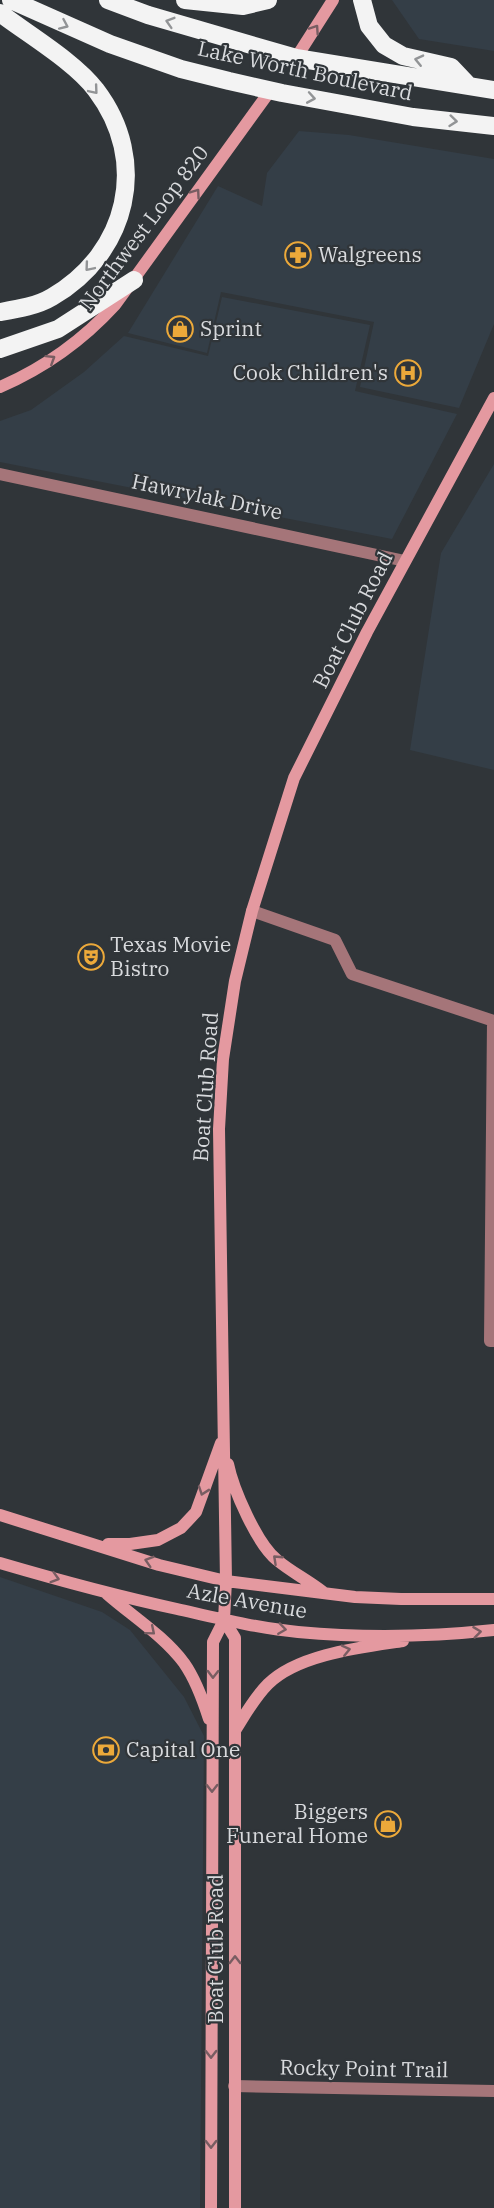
<svg xmlns="http://www.w3.org/2000/svg" width="494" height="2208" font-family="'IBM Plex Serif',serif">
	<style>
		.built { fill: #343e47 }
		.lines { fill: none; stroke-linecap: round; stroke-linejoin: round }
		.street { stroke: #a57579; stroke-width: 12 }
		.secondary { stroke: #e499a0; stroke-width: 12 }
		.highway { stroke: #f3f3f3; stroke-width: 18 }
		.oneway { stroke: #929496 }
		.oneway2 { stroke: #785d62 }
		.labels { text-anchor: middle; stroke-width: 4.5; stroke-linejoin: round; paint-order: stroke }
		.street-label { font-size: 21px; fill: #d8dadd; stroke: #303539 }
		.poi-label { font-size: 21px; fill: #d8dadd; stroke: #303539; text-anchor: start }
	</style>
	<rect width="100%" height="100%" fill="#303539"/>
	<path class="built" d="M392 0H494V51L419 39Z
		M299 131 349 135 494 159V324L459 408 360 387 374 322 221 292 207 353 128 333 218 186 262 206 267 173Z
		M222 297 370 325 355 391 457 414 392 539 0 462V421L31 410 84 372 124 336 208 356Z
		M494 464V770L410 750 441 553Z
		M0 1577 102 1612 130 1630 184 1697 204 1736 200 2208H0Z"/>
	<g class="lines">
		<path class="street" d="M0 474 405 561
			M252 911 335 940 352 974 494 1021
			M493 1021 490 1341H494
			M234 2086 494 2091"/>
		<path class="secondary" d="M296 58 333 0
			M0 387C44 368 83 340 115 305L270 91
			M228 1464C233 1489 257 1544 277 1560 291 1572 308 1580 323 1592
			M0 1515 159 1565 226 1581 355 1597 401 1599H494
			M108 1544H130L158 1540 181 1528 196 1512 221 1443
			M0 1563C58 1580 117 1596 177 1609 217 1618 257 1628 298 1632 363 1638 429 1637 494 1630
			M107 1594C132 1616 164 1636 184 1663 196 1680 203 1700 209 1719
			M224 1620 235 1638V2208
			M236 1729C246 1713 255 1697 268 1684 298 1654 363 1647 403 1641
			M211 2208 213 1642 224 1620 226 1581 219 1129 223 1059 235 981 252 911 294 778 367 632 494 398"/>
		<path class="highway" d="M11 0 110 44 181 69 229 81 282 93 413 117 494 126
			M108 0 148 15 296 58 494 90
			M185 0 243 6 268 0
			M362 0 369 26 384 45 403 56 451 67 469 86
			M0 13C29 35 75 62 96 90 150 161 128 253 52 297 37 306 18 309 0 312
			M0 349 58 329 134 280"/>
	</g>
	<defs><path id="oneway-chevron" d="M-2-3.5L2.5 0L-2 3.5" fill="none" stroke-width="1.6" stroke-linecap="round" stroke-linejoin="round" transform="scale(1.5)"/></defs>
	<g class="oneway">
		<use href="#oneway-chevron" transform="translate(170 22) rotate(-163)"/>
		<use href="#oneway-chevron" transform="translate(64 25) rotate(24)"/>
		<use href="#oneway-chevron" transform="translate(419 60) rotate(-167)"/>
		<use href="#oneway-chevron" transform="translate(94 90) rotate(50)"/>
		<use href="#oneway-chevron" transform="translate(311 98) rotate(10)"/>
		<use href="#oneway-chevron" transform="translate(453 121) rotate(6)"/>
		<use href="#oneway-chevron" transform="translate(89 267) rotate(130)"/>
	</g>
	<g class="oneway2">
		<use href="#oneway-chevron" transform="translate(315 29) rotate(-56)"/>
		<use href="#oneway-chevron" transform="translate(196 193) rotate(-55)"/>
		<use href="#oneway-chevron" transform="translate(51 359) rotate(-32)"/>
		<use href="#oneway-chevron" transform="translate(203 1491) rotate(109)"/>
		<use href="#oneway-chevron" transform="translate(277 1559) rotate(-137)"/>
		<use href="#oneway-chevron" transform="translate(149 1561) rotate(-163)"/>
		<use href="#oneway-chevron" transform="translate(55 1578) rotate(16)"/>
		<use href="#oneway-chevron" transform="translate(282 1629) rotate(8)"/>
		<use href="#oneway-chevron" transform="translate(151 1631) rotate(40)"/>
		<use href="#oneway-chevron" transform="translate(477 1632) rotate(-7)"/>
		<use href="#oneway-chevron" transform="translate(346 1650) rotate(-13)"/>
		<use href="#oneway-chevron" transform="translate(213 1674) rotate(91)"/>
		<use href="#oneway-chevron" transform="translate(212 1788) rotate(90)"/>
		<use href="#oneway-chevron" transform="translate(235 1960) rotate(-90)"/>
		<use href="#oneway-chevron" transform="translate(211 2054) rotate(90)"/>
		<use href="#oneway-chevron" transform="translate(211 2144) rotate(90)"/>
	</g>
	<defs>
		<g id="pharmacy-ring" transform="scale(1.35)"><circle r="9.5" fill="#303539" stroke="#eca93a" stroke-width="1.5"/><path d="M-2-6h4v4h4v4h-4v4h-4v-4h-4v-4h4Z" fill="#eca93a"/></g>
		<g id="shop-ring" transform="scale(1.35)"><circle r="9.5" fill="#303539" stroke="#eca93a" stroke-width="1.5"/><path d="M-5-2.5h2.3a2.7 3.5 0 0 1 5.4 0H5L5.5 6h-11ZM-1.5-2.5h3a1.5 2.3 0 0 0-3 0Z" fill="#eca93a"/></g>
		<g id="hospital-ring" transform="scale(1.35)"><circle r="9.5" fill="#303539" stroke="#eca93a" stroke-width="1.5"/><path d="M-5-5h3v3.5h4V-5h3V5h-3V1.5h-4V5h-3Z" fill="#eca93a"/></g>
		<g id="theatre-ring" transform="scale(1.35)"><circle r="9.5" fill="#303539" stroke="#eca93a" stroke-width="1.5"/><path d="M-5-5.5Q0-4 5-5.5V0Q5 5 0 6Q-5 5-5 0ZM-3.3-2.5H-1v1.5H-3.3ZM1-2.5H3.3v1.5H1ZM-2.8 1Q0 5.5 2.8 1Z" fill="#eca93a"/></g>
		<g id="bank-ring" transform="scale(1.35)"><circle r="9.5" fill="#303539" stroke="#eca93a" stroke-width="1.5"/><path d="M-6-4H6V4H-6ZM0-2.3a2.3 2.3 0 1 0 0 4.6a2.3 2.3 0 1 0 0-4.6Z" fill="#eca93a"/></g>
	</defs>
	<g fill-rule="evenodd">
		<use href="#pharmacy-ring" x="298" y="255"/>
		<use href="#shop-ring" x="180" y="329"/>
		<use href="#hospital-ring" x="408" y="373"/>
		<use href="#theatre-ring" x="91" y="957"/>
		<use href="#bank-ring" x="106" y="1750"/>
		<use href="#shop-ring" x="388" y="1824"/>
	</g>
	<g class="labels">
		<g class="street-label">
			<text transform="translate(305 71) rotate(12)" y="7">Lake Worth Boulevard</text>
			<text transform="translate(144 228) rotate(-53)" y="7">Northwest Loop 820</text>
			<text transform="translate(207 497) rotate(12)" y="7">Hawrylak Drive</text>
			<text transform="translate(353 620) rotate(-63)" y="7">Boat Club Road</text>
			<text transform="translate(206 1087) rotate(-86)" y="7">Boat Club Road</text>
			<text transform="translate(247 1601) rotate(10)" y="7">Azle Avenue</text>
			<text transform="translate(216 1949) rotate(-90)" y="7">Boat Club Road</text>
			<text transform="translate(364 2069) rotate(1)" y="7">Rocky Point Trail</text>
		</g>
		<g class="poi-label">
			<text x="318" y="262">Walgreens</text>
			<text x="200" y="336">Sprint</text>
			<text x="388" y="380" text-anchor="end">Cook Children's</text>
			<text x="110" y="952">Texas Movie<tspan x="110" dy="24">Bistro</tspan></text>
			<text x="126" y="1757">Capital One</text>
			<text x="368" y="1819" text-anchor="end">Biggers<tspan x="368" dy="24">Funeral Home</tspan></text>
		</g>
	</g>
</svg>
